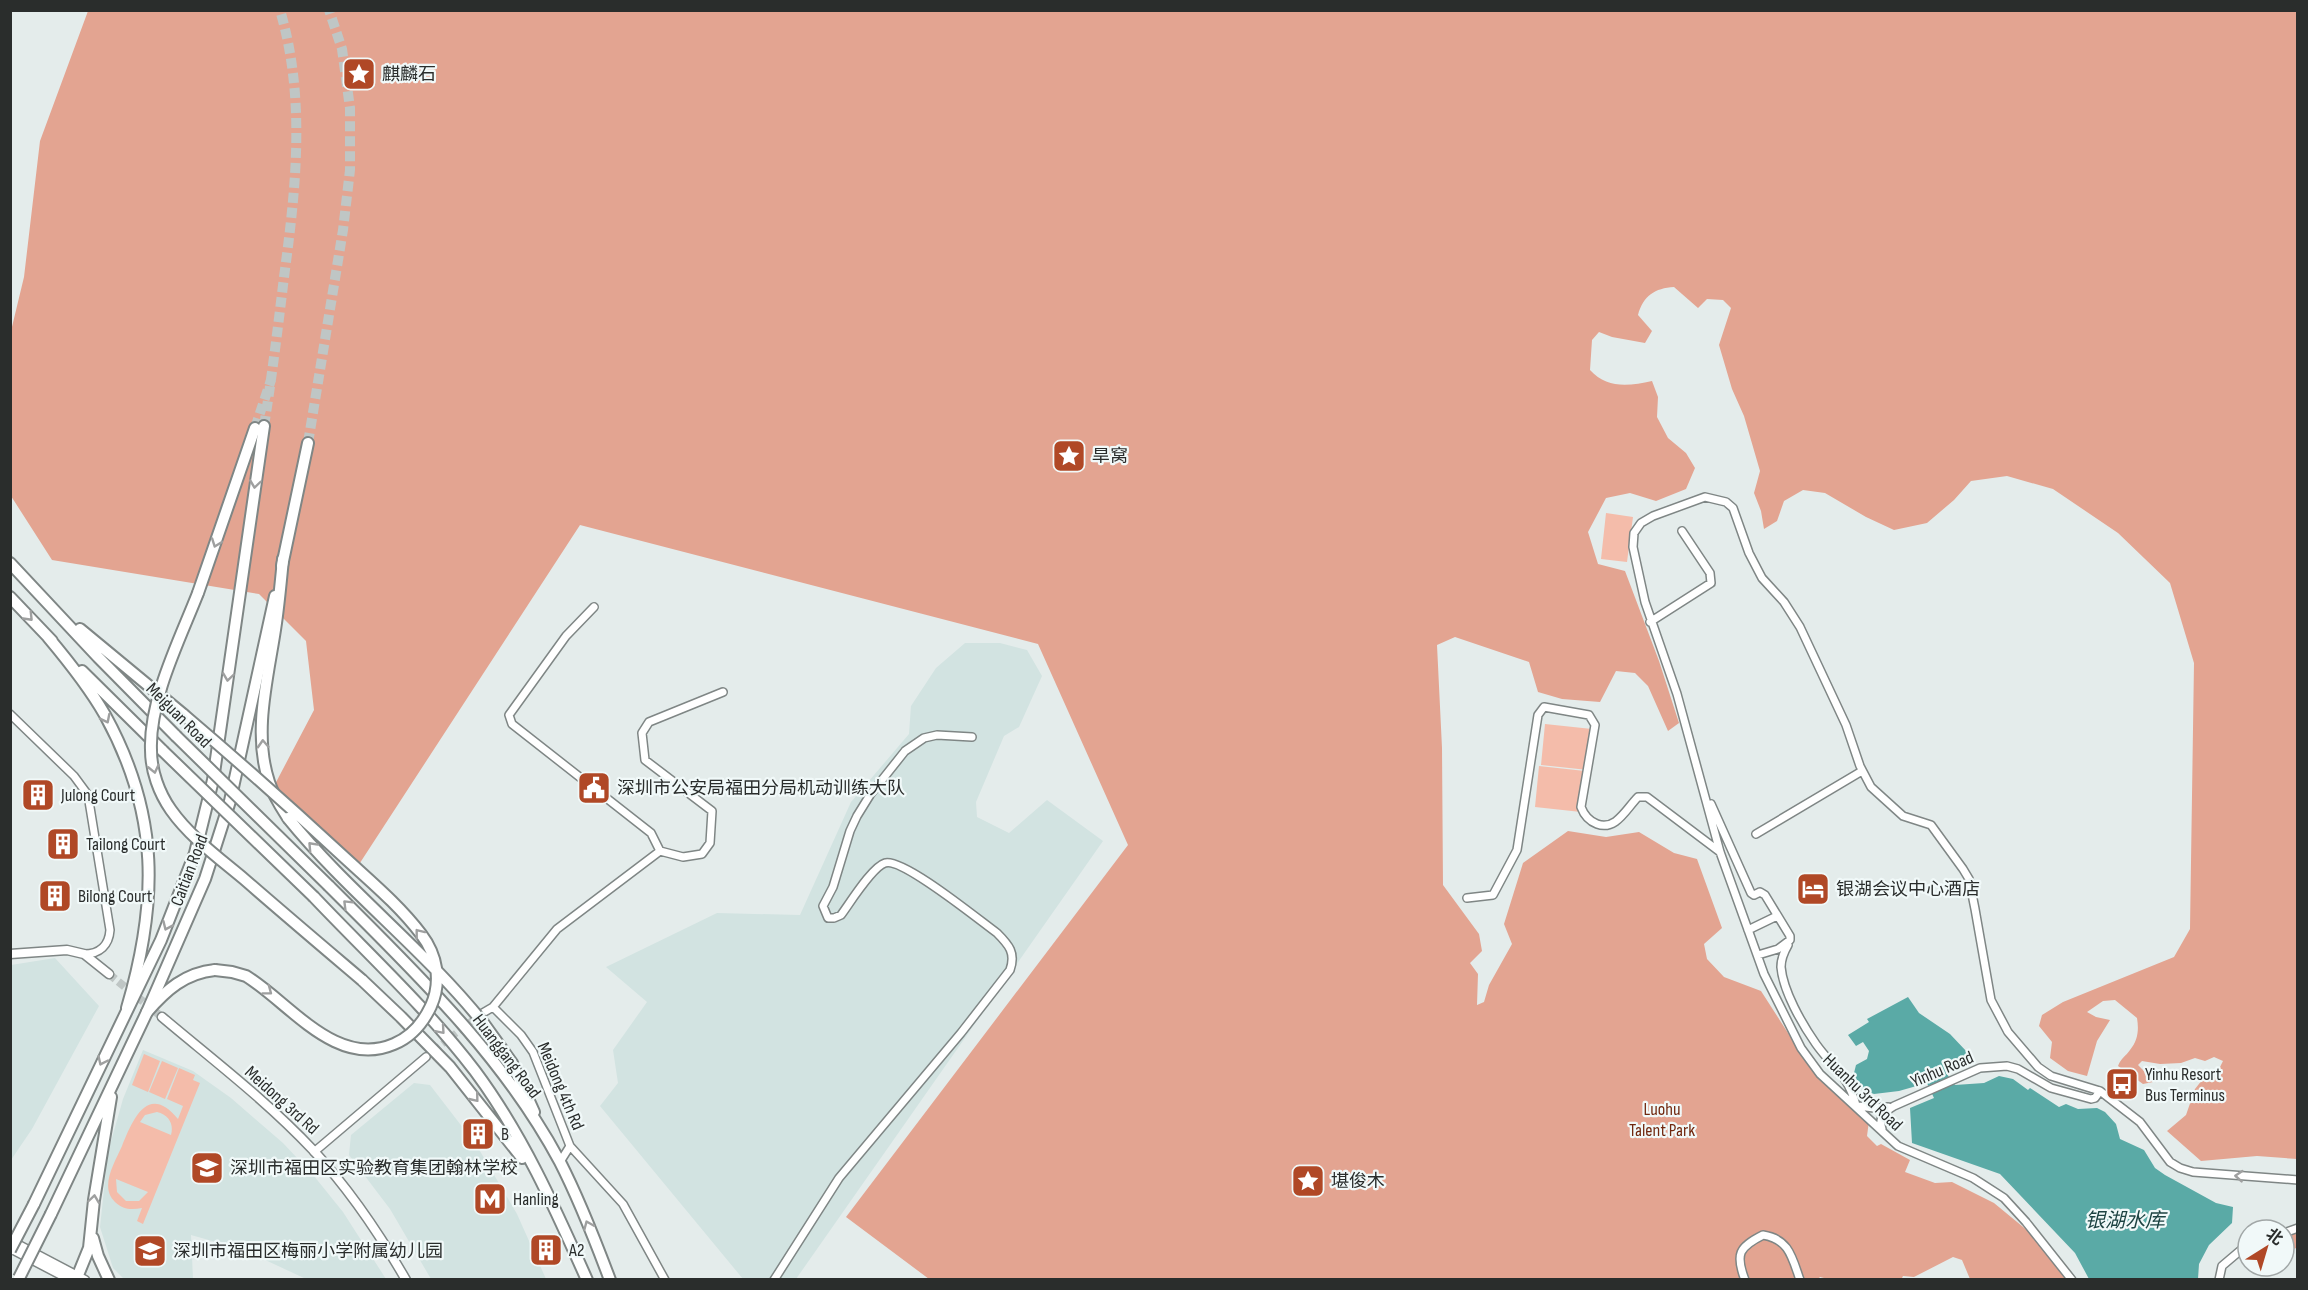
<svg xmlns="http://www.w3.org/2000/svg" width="2308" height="1290" font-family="'Sofia Sans Condensed','Noto Sans SC',sans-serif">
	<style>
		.built { fill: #d2e3e1 }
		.green { fill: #f4bcaa; fill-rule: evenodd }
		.forest { fill: #e3a491 }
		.water { fill: #5aaaa6 }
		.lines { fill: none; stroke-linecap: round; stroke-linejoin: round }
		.minor-tunnel { stroke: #bfc6c5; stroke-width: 7; stroke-dasharray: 7 3.5; stroke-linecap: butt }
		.tertiary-tunnel { stroke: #bfc6c5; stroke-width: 8; stroke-dasharray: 8 4; stroke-linecap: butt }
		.primary-tunnel { stroke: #bfc6c5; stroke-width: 10; stroke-dasharray: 10 5; stroke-linecap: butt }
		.trunk-tunnel { stroke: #bfc6c5; stroke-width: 10; stroke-dasharray: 10 5; stroke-linecap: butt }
		.minor-casing { stroke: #7f8685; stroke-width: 10 }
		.tertiary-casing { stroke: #7f8685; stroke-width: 11 }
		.primary-casing { stroke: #7f8685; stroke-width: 14 }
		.trunk-casing { stroke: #7f8685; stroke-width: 14 }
		.minor { stroke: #fff; stroke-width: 7 }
		.tertiary { stroke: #fff; stroke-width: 8 }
		.primary { stroke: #fff; stroke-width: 10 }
		.trunk { stroke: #fff; stroke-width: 10 }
		.primary-bridge-casing { stroke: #7f8685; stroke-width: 14; stroke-linecap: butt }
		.trunk-bridge-casing { stroke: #7f8685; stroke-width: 14; stroke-linecap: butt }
		.primary-bridge { stroke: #fff; stroke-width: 10 }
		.trunk-bridge { stroke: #fff; stroke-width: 10 }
		.oneway { stroke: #9fa0a0 }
		.labels { text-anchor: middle; stroke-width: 4.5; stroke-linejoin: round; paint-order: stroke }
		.poi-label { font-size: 18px; fill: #2a2d2c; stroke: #f1f9f9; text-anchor: start }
		.street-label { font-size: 18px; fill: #2a2d2c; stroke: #f1f9f9 }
		.park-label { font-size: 18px; fill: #71280f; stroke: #f1f9f9 }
		.water-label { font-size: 20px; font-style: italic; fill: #1d4342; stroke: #f1f9f9 }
	</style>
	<rect width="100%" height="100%" fill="#e4eceb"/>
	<path class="built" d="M965 643H1000L1027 650 1042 676 1019 727 1004 736 976 802 977 817 1009 833 1047 800 1103 841 796 1279H743L600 1106 618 1083 613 1050 647 1002 606 967 717 913 800 915 851 802 909 734 911 706 936 668Z
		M55 958 99 1006 32 1129 11 1160V965Z
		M143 1050 193 1071 231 1098 283 1143 314 1176 343 1212 386 1279H306L244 1250 191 1235 193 1279H124L113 1268 100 1227 108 1152 123 1099Z
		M414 1083 430 1085 477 1146 517 1214 546 1279H431L390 1209 349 1155 351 1135Z"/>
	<path class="green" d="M1606 513 1633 517 1627 562 1601 559Z
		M1545 724 1592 729 1588 770 1541 765Z
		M1539 766 1585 771 1581 812 1535 807Z
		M144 1054 160 1061 148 1092 132 1085Z
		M162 1061 178 1068 165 1099 149 1092Z
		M179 1068 195 1075 193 1080 200 1083 143 1224 137 1221 142 1208C132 1210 123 1210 115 1202 99 1187 115 1162 122 1146 133 1119 148 1083 178 1119L183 1106 167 1099ZM157 1112C169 1115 174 1124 171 1135L140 1122 145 1115ZM116 1179 148 1192 139 1201H126L117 1192Z"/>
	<path class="forest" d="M88 11H2297V1159L2257 1156 2201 1161 2167 1131 2186 1115 2195 1089 2206 1075 2218 1071 2223 1061 2214 1057 2205 1061 2195 1058 2181 1063 2160 1064 2142 1061 2138 1065 2144 1071 2159 1074 2163 1080 2143 1084 2118 1066C2121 1058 2126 1056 2130 1050 2138 1040 2139 1030 2137 1018L2115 1000 2103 1001 2087 1012 2096 1017 2110 1020 2097 1041 2087 1076 2068 1071 2050 1058 2052 1042 2039 1026 2042 1015 2063 1002 2174 957 2190 929 2194 663 2170 583 2118 533 2053 489 2007 476 1971 481 1954 500 1927 523 1894 530 1866 517 1825 493 1803 490 1784 501 1777 521 1764 529 1761 511 1754 493 1760 471 1744 416 1732 389 1719 345 1731 308 1723 300 1707 299 1698 308 1674 287C1655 288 1643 296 1638 315L1652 331 1645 343 1612 337 1599 332 1592 340 1590 370C1607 389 1629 386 1652 381L1658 397 1657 417 1668 438 1686 453 1695 468 1686 489 1656 501 1630 493 1606 498 1588 532 1598 564 1625 571 1659 661 1679 723 1668 731 1648 686 1635 673 1616 671 1600 702 1562 699 1538 692 1529 662 1455 637 1437 645 1442 748 1443 885 1479 934 1482 951 1470 963 1478 974 1477 1005 1484 1002 1489 985 1512 944 1504 924 1523 863 1568 831 1606 837 1639 832 1674 853 1697 859 1722 928 1704 944 1707 959 1724 977 1761 991 1799 1050 1869 1121 1867 1136 1877 1146 1881 1144 1910 1160 1905 1172 1935 1183 1952 1182 1994 1203 2028 1231 2066 1279H1970L1962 1260 1953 1257 1914 1277 1903 1276 1901 1280H1832L1820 1277 1817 1280 929 1279 846 1217 1128 845 1038 644 580 525 356 869 273 788 314 710 306 641 259 594 52 560 11 496V331L24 277 40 141Z
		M2297 1229V1248L2292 1249 2284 1255V1235Z"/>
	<path class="water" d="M1908 997 1919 1013 1950 1034 1967 1052 1963 1067 1946 1073 1955 1085 1984 1083 1999 1076 2013 1079 2028 1090 2030 1088 2059 1107 2066 1104 2078 1109 2097 1108 2105 1112 2116 1124 2120 1139 2144 1150 2155 1168 2165 1175 2216 1203 2233 1207 2232 1223 2209 1245 2199 1264 2198 1279H2089L2075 1253 2000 1174 1912 1143 1910 1108 1934 1098 1927 1083 1899 1091 1874 1094 1851 1085 1856 1065 1867 1059 1869 1051 1863 1042 1856 1046 1848 1035 1869 1022 1867 1019Z"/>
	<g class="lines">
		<path class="minor-tunnel" d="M426 1057 479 1015"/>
		<path class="tertiary-tunnel" d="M109 974 162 1017"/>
		<path class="primary-tunnel" d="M264 426C272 376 278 327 284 277 296 188 306 98 280 10
			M308 443 343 230 350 170V108L342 49 329 10"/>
		<path class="trunk-tunnel" d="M255 428 271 380"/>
		<g class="minor-casing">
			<path id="minor" d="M594 607 566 636 509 715 512 724 651 833 660 851 683 857 702 854 710 843 712 811 645 760 642 733 649 722 723 692
				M1650 622 1711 583 1710 573 1682 531
				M10 714 74 776 88 795 110 930C109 945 100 954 84 954
				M1711 804 1751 893 1754 895 1760 892 1765 895 1790 936V940L1778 949 1758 955
				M1756 834 1862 771
				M1467 898 1493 895 1517 850 1538 715 1544 707 1589 715 1595 725 1581 807C1584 815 1589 821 1597 824 1616 831 1626 809 1638 797H1647L1720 852
				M1748 930 1777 916
				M1788 945C1784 952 1781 959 1781 967 1783 991 1802 1024 1816 1044 1833 1068 1847 1073 1856 1105
				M493 1007 557 929 660 851
				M481 1014 493 1007 521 1035 533 1052 570 1146 623 1204 665 1280
				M1858 1106 1874 1108 1888 1107
				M1882 1129C1878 1117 1884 1112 1894 1106L1980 1068 2007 1066 2018 1069 2051 1088 2091 1099 2095 1098 2100 1091
				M314 1152 426 1057
				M560 1162 570 1146
				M2284 1233 2298 1228
				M774 1280 839 1178 961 1033 1010 970C1016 953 1009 945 997 933 979 920 902 857 885 863 872 867 850 903 841 915L834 918H828L823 906 833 887 850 831 857 816 870 795 905 751 924 738 937 735 972 737
				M1745 1280C1735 1254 1739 1247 1763 1235 1789 1239 1792 1257 1800 1280
				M2072 1280 2026 1222 2004 1198 1973 1178 1898 1146 1820 1074 1801 1048 1764 974 1720 852 1677 694 1645 602 1633 547 1634 533 1641 523 1653 516 1705 497 1726 502 1733 508 1749 553 1762 578 1784 602 1800 627 1846 725 1860 766 1871 787 1903 816 1931 825 1963 869 1969 879 1975 909 1991 1000 2008 1032 2038 1067 2051 1076 2100 1091 2140 1122 2170 1162 2180 1168 2193 1172 2298 1180
				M2219 1280 2222 1266 2248 1244"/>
		</g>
		<g class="tertiary-casing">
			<path id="tertiary" d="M10 954 67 950 84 954 109 974
				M162 1017C213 1060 267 1101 313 1150 349 1189 379 1233 406 1280
				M11 1241 85 1280
				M10 1248 71 1280"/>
		</g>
		<g class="primary-casing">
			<path id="primary" d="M282 566 308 443
				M34 1204 161 940 195 853 213 780 264 426
				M51 1214 147 1012 205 879 230 801 275 596
				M93 1238 98 1256 109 1280
				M78 1275 89 1248 94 1200 111 1097"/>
		</g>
		<g class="trunk-casing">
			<path id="trunk" d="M283 559C281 580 279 602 276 623 269 674 252 731 269 782 273 795 281 807 288 818
				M10 563 98 657 176 736
				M198 593 255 428
				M10 597 52 641
				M80 629 184 715
				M48 637C69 662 89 687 105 715 160 815 158 902 127 1008
				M82 671 163 751
				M329 886C414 971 503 1055 560 1162 579 1199 595 1240 610 1280
				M314 897C368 954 427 1008 475 1071 522 1134 555 1208 587 1280
				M362 980 401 1017 450 1067 522 1158
				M147 1012C166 990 185 973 215 970
				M484 1024 512 1063 534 1112"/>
		</g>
		<use href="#minor" class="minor"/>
		<use href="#tertiary" class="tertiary"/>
		<use href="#primary" class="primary"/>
		<use href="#trunk" class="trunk"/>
		<g class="primary-bridge-casing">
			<path id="primary-bridge" d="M10 1250 34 1204
				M19 1278 51 1214"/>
		</g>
		<g class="trunk-bridge-casing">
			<path id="trunk-bridge" d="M198 593C180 639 149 700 151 750 151 771 159 793 171 810 190 837 219 858 244 879 283 913 322 946 362 980
				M184 715C238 761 291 808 344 857 370 881 399 905 421 934 437 955 442 981 431 1006 423 1023 411 1037 394 1044 336 1069 290 1003 246 976L232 972 215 970
				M176 736 329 886
				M163 751 314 897
				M288 818C348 892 425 950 484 1024"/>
		</g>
		<use href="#primary-bridge" class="primary-bridge"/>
		<use href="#trunk-bridge" class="trunk-bridge"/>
	</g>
	<defs><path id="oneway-chevron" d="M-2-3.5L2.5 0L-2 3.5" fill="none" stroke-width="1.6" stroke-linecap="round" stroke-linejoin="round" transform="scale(1.5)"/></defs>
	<g class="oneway">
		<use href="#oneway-chevron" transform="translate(255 484) rotate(98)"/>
		<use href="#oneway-chevron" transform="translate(216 543) rotate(110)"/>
		<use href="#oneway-chevron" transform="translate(29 617) rotate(46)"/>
		<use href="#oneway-chevron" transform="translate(228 677) rotate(98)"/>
		<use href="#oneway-chevron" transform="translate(106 719) rotate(63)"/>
		<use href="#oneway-chevron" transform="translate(263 744) rotate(-93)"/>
		<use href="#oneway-chevron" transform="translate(154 769) rotate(77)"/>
		<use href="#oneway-chevron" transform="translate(312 846) rotate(-133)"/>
		<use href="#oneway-chevron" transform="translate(347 904) rotate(-135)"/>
		<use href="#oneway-chevron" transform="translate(167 926) rotate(114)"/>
		<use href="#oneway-chevron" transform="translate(419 933) rotate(-128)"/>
		<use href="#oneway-chevron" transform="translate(268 991) rotate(37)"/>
		<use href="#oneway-chevron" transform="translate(441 1030) rotate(49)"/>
		<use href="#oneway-chevron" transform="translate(102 1061) rotate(115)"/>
		<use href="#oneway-chevron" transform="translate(475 1098) rotate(51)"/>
		<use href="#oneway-chevron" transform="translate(2239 1176) rotate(-176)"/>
		<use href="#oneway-chevron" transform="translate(94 1199) rotate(-82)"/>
		<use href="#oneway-chevron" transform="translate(588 1225) rotate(-113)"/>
	</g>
	<defs>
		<g id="sight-square" transform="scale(1.725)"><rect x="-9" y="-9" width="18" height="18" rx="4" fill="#b04826" stroke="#f1f9f9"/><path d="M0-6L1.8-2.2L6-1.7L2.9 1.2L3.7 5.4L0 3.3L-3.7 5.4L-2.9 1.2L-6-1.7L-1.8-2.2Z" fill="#fff"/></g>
		<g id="civic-square" transform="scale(1.725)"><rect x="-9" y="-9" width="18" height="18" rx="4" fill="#b04826" stroke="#f1f9f9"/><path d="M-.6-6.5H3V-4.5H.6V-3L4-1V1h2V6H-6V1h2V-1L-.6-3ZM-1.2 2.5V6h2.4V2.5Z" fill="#fff"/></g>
		<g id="building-square" transform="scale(1.725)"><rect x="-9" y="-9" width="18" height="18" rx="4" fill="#b04826" stroke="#f1f9f9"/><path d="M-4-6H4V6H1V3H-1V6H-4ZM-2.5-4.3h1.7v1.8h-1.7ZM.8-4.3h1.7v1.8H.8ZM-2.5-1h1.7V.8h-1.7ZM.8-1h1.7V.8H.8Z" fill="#fff"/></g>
		<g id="hotel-square" transform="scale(1.725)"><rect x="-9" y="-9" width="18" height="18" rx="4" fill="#b04826" stroke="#f1f9f9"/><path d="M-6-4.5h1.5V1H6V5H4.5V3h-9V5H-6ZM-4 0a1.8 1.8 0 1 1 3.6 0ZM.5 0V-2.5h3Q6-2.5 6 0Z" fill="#fff"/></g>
		<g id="bus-square" transform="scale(1.725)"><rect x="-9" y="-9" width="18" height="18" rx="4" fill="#b04826" stroke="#f1f9f9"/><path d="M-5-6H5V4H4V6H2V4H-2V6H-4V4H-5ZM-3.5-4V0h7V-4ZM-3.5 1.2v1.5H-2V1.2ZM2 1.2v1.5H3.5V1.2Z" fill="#fff"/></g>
		<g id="school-square" transform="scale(1.725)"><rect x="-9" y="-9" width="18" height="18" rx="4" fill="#b04826" stroke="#f1f9f9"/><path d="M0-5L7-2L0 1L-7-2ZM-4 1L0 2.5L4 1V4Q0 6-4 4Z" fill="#fff"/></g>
		<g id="metro-square" transform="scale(1.725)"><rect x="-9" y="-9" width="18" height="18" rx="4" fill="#b04826" stroke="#f1f9f9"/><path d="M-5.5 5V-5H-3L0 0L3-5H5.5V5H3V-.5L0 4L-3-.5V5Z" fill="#fff"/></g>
	</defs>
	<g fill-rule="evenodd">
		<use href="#sight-square" x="359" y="74"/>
		<use href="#sight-square" x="1069" y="456"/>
		<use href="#civic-square" x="594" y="788"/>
		<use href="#building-square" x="38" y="795"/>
		<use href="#building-square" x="63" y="844"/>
		<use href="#hotel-square" x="1813" y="889"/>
		<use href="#building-square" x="55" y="896"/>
		<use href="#bus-square" x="2122" y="1084"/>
		<use href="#building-square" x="478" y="1134"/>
		<use href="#school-square" x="207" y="1168"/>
		<use href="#sight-square" x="1308" y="1181"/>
		<use href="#metro-square" x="490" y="1199"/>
		<use href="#building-square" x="546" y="1250"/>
		<use href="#school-square" x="150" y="1251"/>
	</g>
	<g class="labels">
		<g class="poi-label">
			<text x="382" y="80">麒麟石</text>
			<text x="1092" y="462">旱窝</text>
			<text x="617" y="794">深圳市公安局福田分局机动训练大队</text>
			<text x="61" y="801">Julong Court</text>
			<text x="86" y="850">Tailong Court</text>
			<text x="1836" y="895">银湖会议中心酒店</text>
			<text x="78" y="902">Bilong Court</text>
			<text x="2145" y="1080">Yinhu Resort<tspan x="2145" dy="21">Bus Terminus</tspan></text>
			<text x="501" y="1140">B</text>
			<text x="230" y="1174">深圳市福田区实验教育集团翰林学校</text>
			<text x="1331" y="1187">堪俊木</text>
			<text x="513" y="1205">Hanling</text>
			<text x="569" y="1256">A2</text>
			<text x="173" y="1257">深圳市福田区梅丽小学附属幼儿园</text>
		</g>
		<g class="street-label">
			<text transform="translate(179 715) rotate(45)" y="6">Meiguan Road</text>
			<text transform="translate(189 870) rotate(-69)" y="6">Caitian Road</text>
			<text transform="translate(507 1056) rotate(53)" y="6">Huanggang Road</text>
			<text transform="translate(1942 1069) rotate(-23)" y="6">Yinhu Road</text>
			<text transform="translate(561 1086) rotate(67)" y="6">Meidong 4th Rd</text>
			<text transform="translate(1863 1092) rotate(44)" y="6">Huanhu 3rd Road</text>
			<text transform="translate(282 1100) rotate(42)" y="6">Meidong 3rd Rd</text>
		</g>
		<g class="park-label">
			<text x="1662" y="1115">Luohu<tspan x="1662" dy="21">Talent Park</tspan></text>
		</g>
		<g class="water-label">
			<text x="2125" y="1227">银湖水库</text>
		</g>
	</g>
	<rect width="2308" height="1290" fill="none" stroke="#2a2d2c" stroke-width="24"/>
	<g transform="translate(2266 1248) rotate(37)"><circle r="28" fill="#f1f9f9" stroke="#a1a7a7" stroke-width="1.5"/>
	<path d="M0-4.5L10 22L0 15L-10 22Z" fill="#b04826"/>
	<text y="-9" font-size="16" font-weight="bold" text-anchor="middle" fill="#2a2d2c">北</text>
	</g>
</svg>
